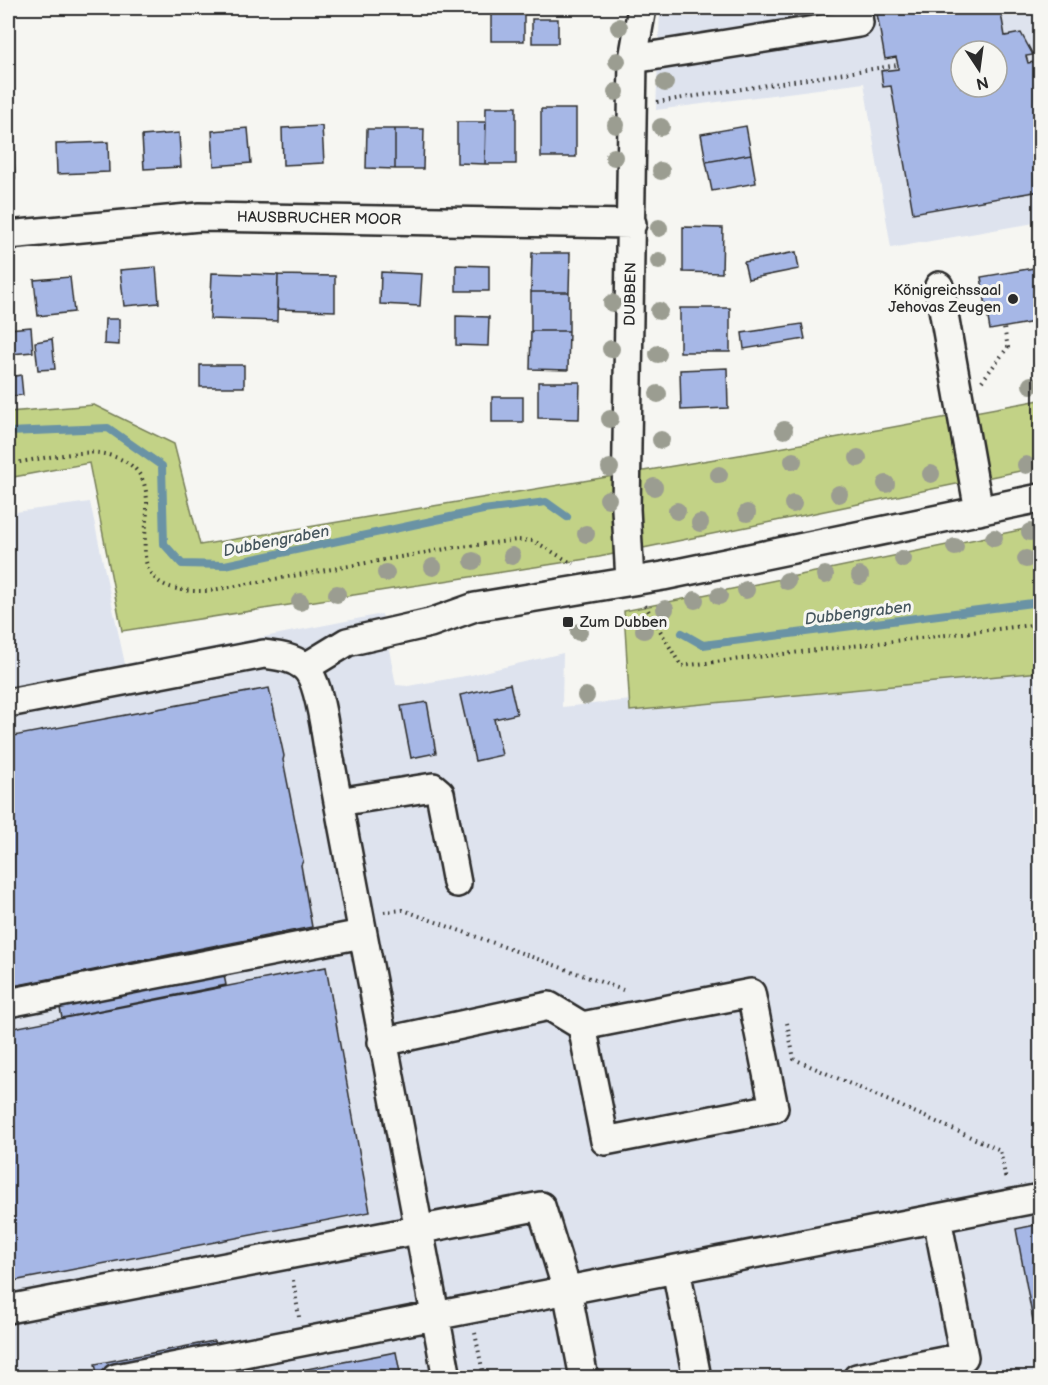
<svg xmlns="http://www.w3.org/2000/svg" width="1048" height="1385" font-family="'Balsamiq Sans',sans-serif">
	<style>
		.built { fill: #dee3ee; fill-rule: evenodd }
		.green { fill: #c2d286; stroke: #767e58; stroke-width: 1.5 }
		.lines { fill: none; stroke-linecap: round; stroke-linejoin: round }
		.stream { stroke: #6b93a5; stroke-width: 8 }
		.building { fill: #a6b7e6; stroke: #2b2b2b; stroke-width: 1.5; fill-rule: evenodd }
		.minor-casing { stroke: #2b2b2b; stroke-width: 32 }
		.path { stroke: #2b2b2b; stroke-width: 4; stroke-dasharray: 1.5 4.5; stroke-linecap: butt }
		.minor { stroke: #f6f6f2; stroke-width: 27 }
		.tree { fill: #9b9d91 }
		.poi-dot { fill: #2b2b2b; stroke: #f6f6f2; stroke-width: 2 }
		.labels { text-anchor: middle; stroke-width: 6; stroke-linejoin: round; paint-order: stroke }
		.street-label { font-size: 15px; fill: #2b2b2b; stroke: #f6f6f2 }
		.poi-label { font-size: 15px; fill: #2b2b2b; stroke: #f6f6f2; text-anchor: end }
		.water-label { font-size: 16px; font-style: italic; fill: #46565e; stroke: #f6f6f2 }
	</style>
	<rect width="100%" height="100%" fill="#f6f6f2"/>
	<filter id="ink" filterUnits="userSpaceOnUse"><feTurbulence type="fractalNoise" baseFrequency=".0167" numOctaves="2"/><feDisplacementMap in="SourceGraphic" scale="12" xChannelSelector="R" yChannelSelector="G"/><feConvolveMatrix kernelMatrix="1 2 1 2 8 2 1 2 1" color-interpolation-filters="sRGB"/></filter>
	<g filter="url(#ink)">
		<path class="built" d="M660 8H1040V222L891 248 864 83 656 110ZM961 51H997V87H961Z
			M90 502 125 664 382 614 396 685 408 686 471 675 563 653 562 707 1040 659V1377H8V513Z"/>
		<path class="green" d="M1040 400V467L599 557 122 631 89 463 8 478V412L94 405 174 444 200 545 763 451Z
			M1040 526V672L630 711 624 611Z"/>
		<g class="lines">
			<path class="stream" d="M8 432 108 428 162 466 164 544 182 564 225 565 483 510 546 502 567 517
				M682 633 703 645 1040 602"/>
		</g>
		<path class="building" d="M491 8H524V41H491Z
			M876 8H1000L1005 36 1021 33 1033 55 1026 56 1028 63 1034 62 1040 73V81L1037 82 1040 100V191L913 213 891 86 883 87 881 71 898 69V65L896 57 885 59ZM961 51H997V87H961Z
			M532 19H558V43H532Z
			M486 107H516V164H485Z
			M541 109H576V157H541Z
			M457 122H486L485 164 457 163Z
			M322 126 324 163 283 165 282 128Z
			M746 126 751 154 706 162 701 134Z
			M248 128 251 163 214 166 212 131Z
			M367 129H395V169L366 168Z
			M395 129H424L423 169H395Z
			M179 133 181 167 144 169 142 136Z
			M13 138 15 178 8 179V139Z
			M108 142 109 172 57 174 56 144Z
			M751 154 756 183 712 191 706 162Z
			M683 227 723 228 722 273 683 272Z
			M796 252 799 269 748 279 744 262Z
			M532 253H570L569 292H531Z
			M456 265 489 266V291H456Z
			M156 267 159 303 124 306 120 270Z
			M1040 267V321L990 330 981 277Z
			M381 272 422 274 420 306 380 304Z
			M212 273 278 275 277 321 210 319Z
			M278 275 335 276V311L277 309Z
			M70 277 74 312 38 316 34 280Z
			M531 292H569V331H531Z
			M680 308H730V352H680Z
			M456 316 489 317 488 346 456 345Z
			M105 319H119V345L104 344Z
			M802 324 805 339 744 349 742 333Z
			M31 327 33 352 11 354 8 329Z
			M531 331H569L568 370 530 369Z
			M52 339 55 369 38 370 35 342Z
			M200 365H244V387H200Z
			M727 368 728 408 681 410 680 370Z
			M21 375 23 395 11 396 9 377Z
			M538 382H580L579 419 538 418Z
			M492 397H523V422H492Z
			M510 684 517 714 494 719 502 755 475 761 460 695Z
			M269 688 284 756 283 760 303 861 301 865 312 927 8 987V737Z
			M427 702 436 753 411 758 401 706Z
			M218 945 226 985 62 1018 54 978Z
			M326 967 370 1212 8 1282V1029Z
			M1040 1224V1358L1016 1229Z
			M214 1341 221 1378H98L95 1364Z
			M396 1352 401 1378H260Z"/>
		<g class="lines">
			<g class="minor-casing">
				<path id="minor" d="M633 59 859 23 857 8
					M8 235 199 217 632 224
					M939 286 979 511
					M630 581 626 509 633 59 642 8
					M306 667 347 642 430 623 475 607 663 576 1040 498
					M8 703 264 654C278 656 291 657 303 666 320 678 325 734 329 754L447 1378
					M338 802 433 787 440 793 457 883
					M8 1003 362 934
					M382 1042 549 1006 582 1026 751 993 774 1108 605 1141 582 1026
					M676 1269 697 1378
					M8 1309 541 1206 567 1290 584 1378
					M116 1378 1040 1198
					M857 1378 964 1357 937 1218"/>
			</g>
			<path class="path" d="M657 102 898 65
				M982 381 1008 347 1004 328
				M8 464C29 461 81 450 99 453 208 471 78 595 207 591L446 549 517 540 534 541 573 564
				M645 605 681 666 1040 624
				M384 912 403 910 623 990
				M787 1023 794 1059 1000 1150 1006 1180
				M293 1280 299 1317
				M475 1333 484 1378"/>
			<use href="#minor" class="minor"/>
		</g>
		<g class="tree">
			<circle cx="619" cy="27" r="9"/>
			<circle cx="617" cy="61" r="9"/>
			<circle cx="665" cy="83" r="9"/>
			<circle cx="616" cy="92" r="9"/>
			<circle cx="616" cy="125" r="9"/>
			<circle cx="661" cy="127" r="9"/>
			<circle cx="614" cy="157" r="9"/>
			<circle cx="661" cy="171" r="9"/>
			<circle cx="659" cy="228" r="9"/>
			<circle cx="659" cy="261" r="9"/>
			<circle cx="612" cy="303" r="9"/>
			<circle cx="659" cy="311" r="9"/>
			<circle cx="611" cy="349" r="9"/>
			<circle cx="658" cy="354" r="9"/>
			<circle cx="1031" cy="385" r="9"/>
			<circle cx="658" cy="394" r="9"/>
			<circle cx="610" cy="419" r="9"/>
			<circle cx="784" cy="430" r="9"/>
			<circle cx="661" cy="440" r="9"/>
			<circle cx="858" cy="458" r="9"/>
			<circle cx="793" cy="461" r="9"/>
			<circle cx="1026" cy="465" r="9"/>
			<circle cx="610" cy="468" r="9"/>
			<circle cx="931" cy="474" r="9"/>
			<circle cx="719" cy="475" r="9"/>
			<circle cx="886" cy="484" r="9"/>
			<circle cx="654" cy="487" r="9"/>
			<circle cx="839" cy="494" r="9"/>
			<circle cx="608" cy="499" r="9"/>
			<circle cx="793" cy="504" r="9"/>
			<circle cx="677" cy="511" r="9"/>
			<circle cx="747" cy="513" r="9"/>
			<circle cx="700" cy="523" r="9"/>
			<circle cx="1030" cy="532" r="9"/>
			<circle cx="586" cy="534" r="9"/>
			<circle cx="994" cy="538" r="9"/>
			<circle cx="955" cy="547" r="9"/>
			<circle cx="512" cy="556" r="9"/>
			<circle cx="903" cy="559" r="9"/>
			<circle cx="1026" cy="559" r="9"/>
			<circle cx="473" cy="561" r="9"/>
			<circle cx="433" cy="567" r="9"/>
			<circle cx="386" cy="573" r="9"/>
			<circle cx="825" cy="575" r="9"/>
			<circle cx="860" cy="576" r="9"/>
			<circle cx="787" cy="581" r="9"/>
			<circle cx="746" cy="590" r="9"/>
			<circle cx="337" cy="594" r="9"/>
			<circle cx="719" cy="596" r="9"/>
			<circle cx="695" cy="600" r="9"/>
			<circle cx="300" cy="602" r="9"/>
			<circle cx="665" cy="609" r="9"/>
			<circle cx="644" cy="630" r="9"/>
			<circle cx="579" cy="632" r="9"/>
			<circle cx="586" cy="696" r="9"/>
		</g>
	</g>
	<g class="poi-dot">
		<circle cx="1013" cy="299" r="6"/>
		<rect x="562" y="616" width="12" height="12" rx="3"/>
	</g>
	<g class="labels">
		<g class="street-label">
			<text transform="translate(319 218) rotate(1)" y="5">HAUSBRUCHER MOOR</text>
			<text transform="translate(630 294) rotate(-89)" y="5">DUBBEN</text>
		</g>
		<g class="poi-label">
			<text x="1001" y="295">Königreichssaal<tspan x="1001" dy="17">Jehovas Zeugen</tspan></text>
			<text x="580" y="627" text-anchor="start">Zum Dubben</text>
		</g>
		<g class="water-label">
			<text transform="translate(276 540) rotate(-11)" y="6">Dubbengraben</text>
			<text transform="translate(858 612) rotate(-7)" y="6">Dubbengraben</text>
		</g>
	</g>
	<rect width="1048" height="1385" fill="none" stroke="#f6f6f2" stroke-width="30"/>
	<rect x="15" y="15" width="1018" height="1355" fill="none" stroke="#2b2b2b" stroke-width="2" filter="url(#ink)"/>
	<g transform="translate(979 69) rotate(167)"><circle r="28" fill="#f6f6f2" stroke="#a5a5a2" stroke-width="1.5"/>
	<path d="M0-4.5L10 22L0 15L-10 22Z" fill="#2b2b2b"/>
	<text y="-9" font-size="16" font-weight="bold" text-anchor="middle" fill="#2b2b2b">N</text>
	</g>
</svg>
